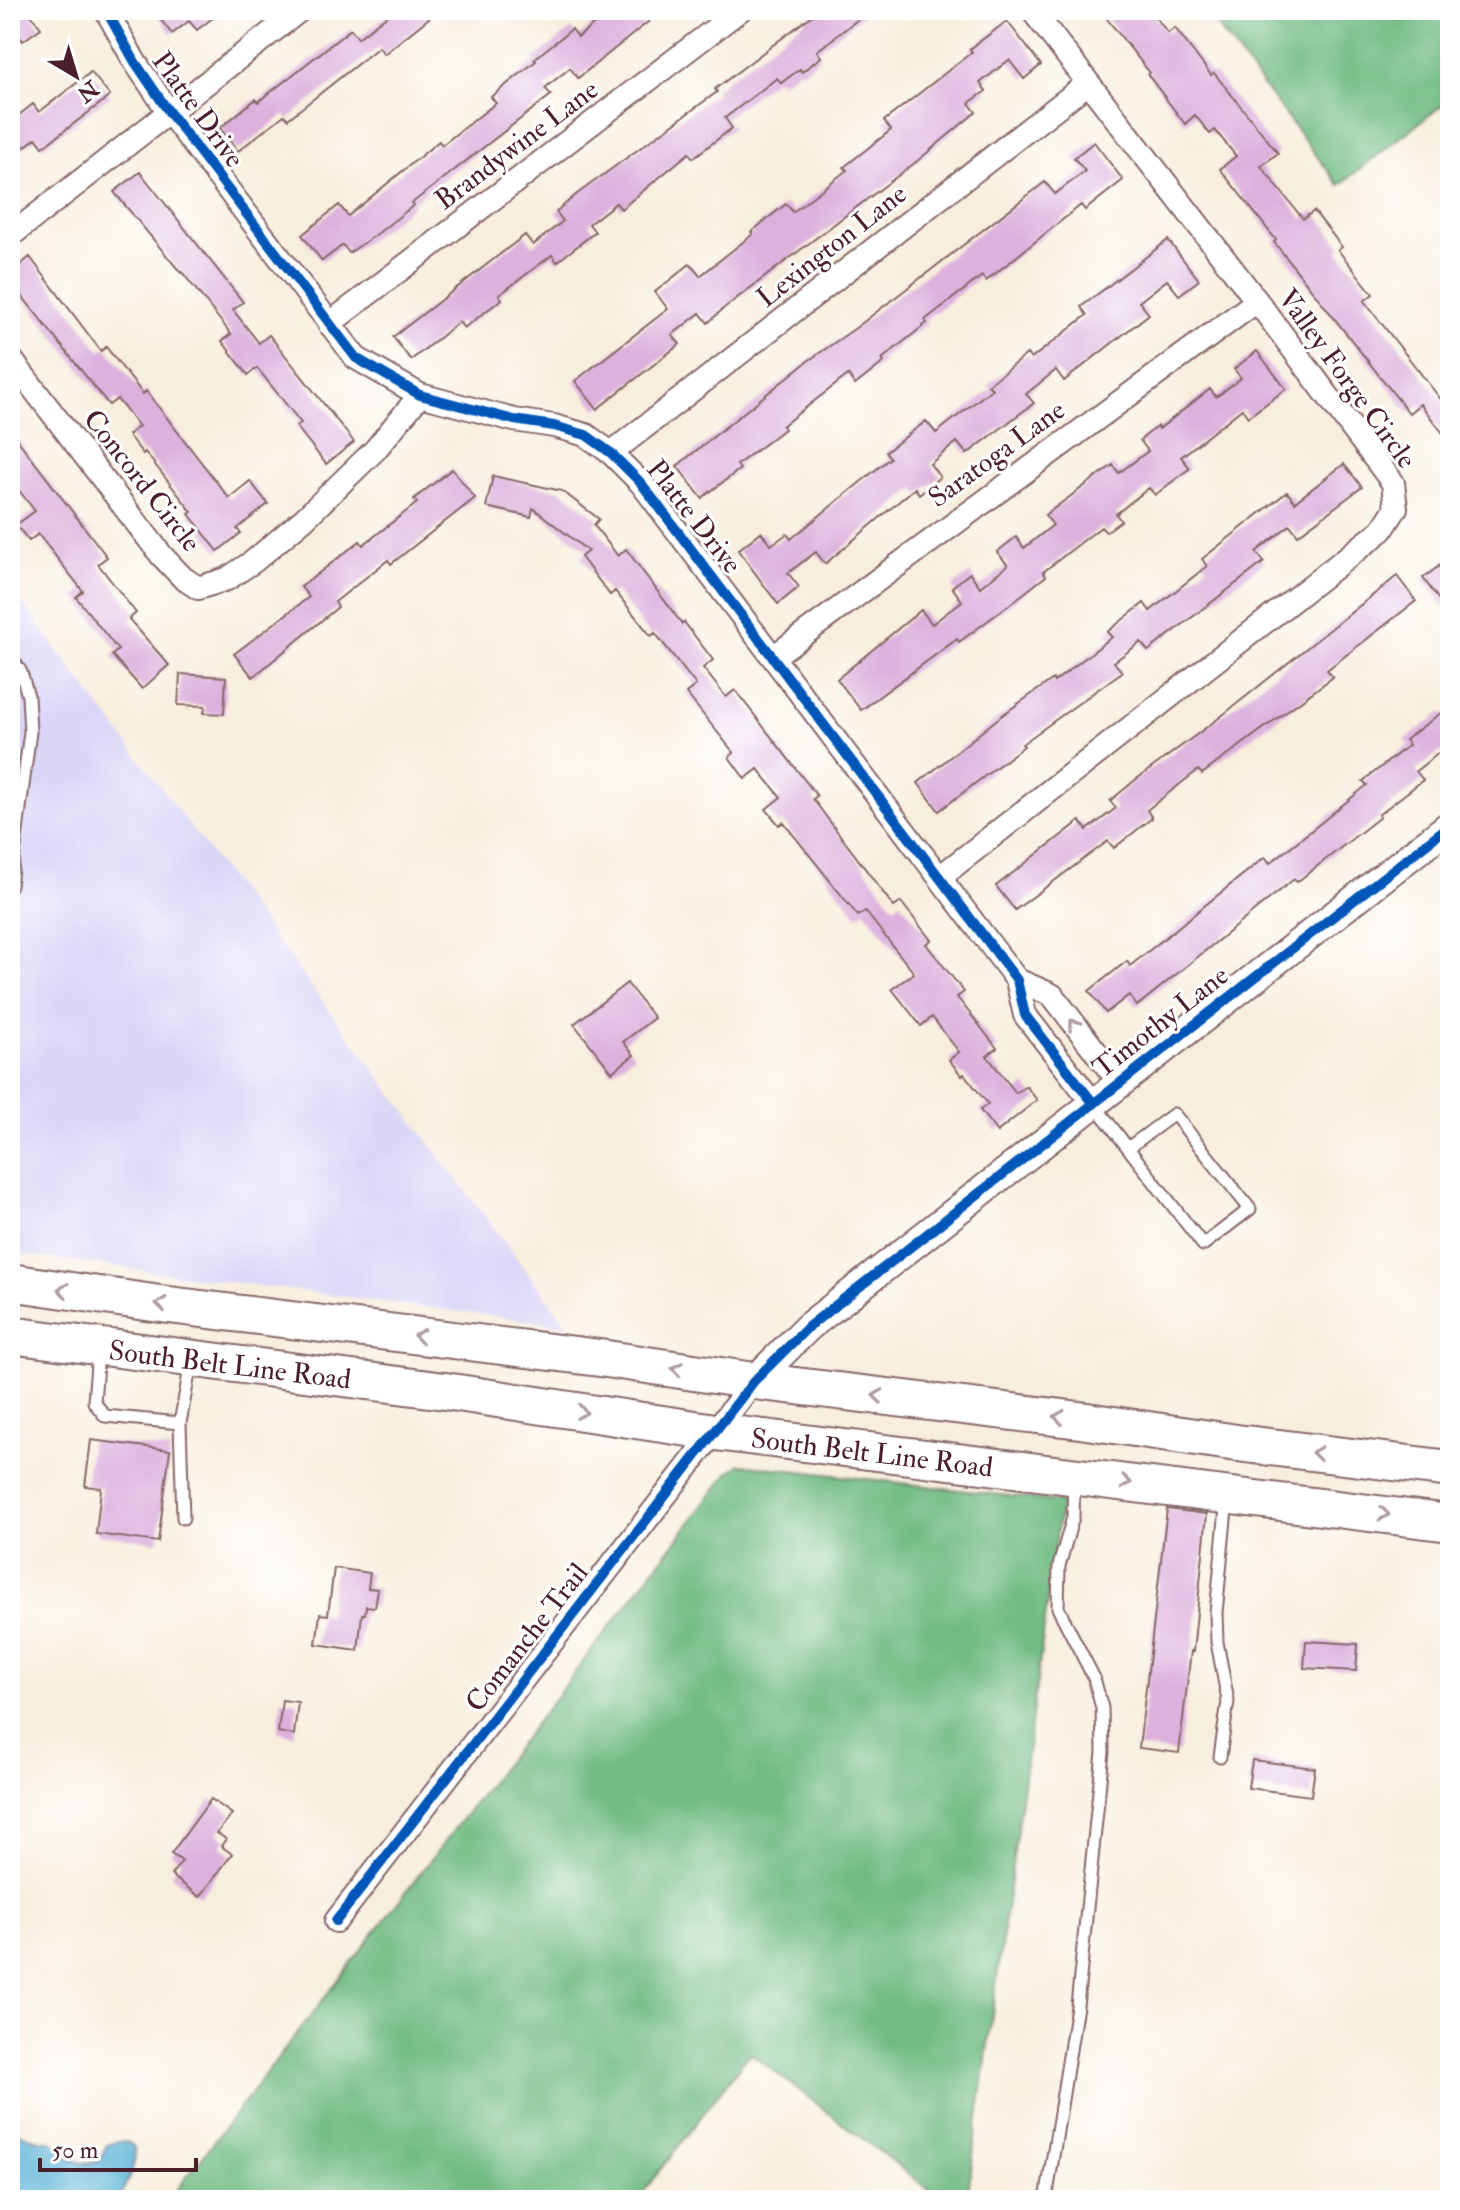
<svg xmlns="http://www.w3.org/2000/svg" width="1460" height="2210" font-family="'IM FELL Double Pica',serif">
	<style>
		.built { fill: #dad6f7 }
		.forest { fill: #72bc84; stroke: #5e6e58; stroke-width: 2 }
		.water { fill: #57b1d5; stroke: #506880; stroke-width: 2 }
		.building { fill: #dcb1dd }
		.lines { fill: none; stroke-linecap: round; stroke-linejoin: round }
		.service-casing { stroke: #876769; stroke-width: 15 }
		.minor-casing { stroke: #876769; stroke-width: 26 }
		.tertiary-casing { stroke: #876769; stroke-width: 32 }
		.primary-casing { stroke: #876769; stroke-width: 40 }
		.service { stroke: #fff; stroke-width: 11 }
		.minor { stroke: #fff; stroke-width: 22 }
		.tertiary { stroke: #fff; stroke-width: 28 }
		.primary { stroke: #fff; stroke-width: 36 }
		.cycleway-casing { stroke: #fff; stroke-width: 15 }
		.cycleway { stroke: #0057b8; stroke-width: 10 }
		.oneway { stroke: #ae9aa0 }
		.labels { text-anchor: middle; stroke-width: 6; stroke-linejoin: round; paint-order: stroke }
		.street-label { font-size: 28px; fill: #4a1f2b; stroke: #fff }
	</style>
	<rect width="100%" height="100%" fill="#fff"/>
	<filter id="ink" filterUnits="userSpaceOnUse"><feTurbulence type="fractalNoise" baseFrequency=".0125" numOctaves="2"/><feDisplacementMap in="SourceGraphic" scale="16" xChannelSelector="R" yChannelSelector="G"/><feConvolveMatrix kernelMatrix="1 2 1 2 8 2 1 2 1" color-interpolation-filters="sRGB"/></filter>
	<filter id="wash" filterUnits="userSpaceOnUse"><feTurbulence type="fractalNoise" baseFrequency=".006" numOctaves="4" result="noise"/><feDisplacementMap in="SourceGraphic" scale="32" xChannelSelector="R" yChannelSelector="G"/><feGaussianBlur stdDeviation="1.8" result="paint"/><feColorMatrix in="noise" values="0 0 0 0 0 0 0 0 0 0 0 0 0 0 0 0 0 1.4 0 .05"/><feComposite in="paint" operator="in"/></filter>
	<g filter="url(#wash)">
		<rect width="100%" height="100%" fill="#f8eedd"/>
		<path class="built" d="M10 587 165 793 568 1326 10 1253Z"/>
		<path class="forest" d="M1205 10H1450V99L1339 185Z
			M741 1464 1061 1502 967 2200H943L750 2053 637 2200H169L729 1472Z"/>
		<path class="water" d="M10 2132C25 2132 36 2142 52 2141 64 2154 80 2169 99 2161L107 2145C156 2128 128 2182 118 2200H10Z"/>
		<g id="blocks">
			<path class="building" d="M10 10H27L41 28 23 41 10 25Z
				M153 10H223L197 30 189 21 172 34Z
				M394 10H439L384 54 379 47 288 119 284 115 238 151 220 128 256 99 258 102 351 29 358 38Z
				M612 10H663L578 78 570 68 545 88 551 95 412 203 414 205 377 234 349 253 343 245 322 261 302 235 339 205 348 216 439 141 442 145 496 103 491 97 536 61 534 59 572 29 578 37Z
				M819 10H870L817 51 821 57 802 72 800 69 781 83 777 78 725 118 732 128 693 158 689 153 621 209 616 203 589 224 595 232 557 262 552 255 499 295 502 299 464 328 459 322 411 360 393 337 525 235 533 245 563 221 556 212 577 194 717 92 715 89Z
				M1100 10H1150L1168 33 1175 28 1211 75 1214 73 1278 153 1261 166 1303 219 1314 211 1342 247 1338 250 1373 294 1364 301 1450 411V442L1420 404 1409 413 1274 242 1276 240 1220 169 1236 156 1215 130 1210 134 1195 115 1185 124 1148 75 1150 73Z
				M1007 21 1041 65 1024 79 1009 60 980 83 986 91 969 103 976 112 916 162 724 308 708 323 700 313 672 335 680 344 597 409 575 381 668 309 655 292 690 264 700 276 753 234 751 232 786 204 793 212 847 170 844 167 891 130 884 121 972 52 970 49Z
				M91 72 110 96 43 147 36 138 10 158V122L33 104 39 112Z
				M1094 142 1123 180 1085 210 1081 205 986 281 982 276 925 320 927 323 882 359 884 362 855 385 848 375 782 426 784 429 737 465 740 469 702 498 677 466 808 361 857 327 1045 182 1055 194 1085 171 1074 158Z
				M140 172 243 302 233 310 259 343 269 335 354 442 326 464 296 426 301 423 257 368 248 375 222 341 231 334 182 272 181 273 114 192Z
				M1168 240 1199 280 1179 295 1167 280 1139 302 1149 314 1064 381 1056 370 1026 394 1034 403 967 454 957 442 930 464 940 477 919 494 915 488 825 564 816 552 788 573 799 587 778 604 738 550 761 532 771 545 787 534 791 539 890 458 886 452 926 421 936 433 992 389 988 385 1027 354 1031 359 1087 315 1081 307Z
				M30 257 101 351 106 347 143 394 146 391 229 498 250 481 268 504 237 529 241 533 218 551 189 514 192 512 145 452 143 454 128 435 139 426 117 399 109 405 10 281V273Z
				M1257 351 1286 389 1248 417 1242 409 1181 457 1190 468 1155 495 1149 488 1116 514 1121 521 1106 532 1101 527 1043 572 1046 576 1009 605 959 642 957 639 861 710 837 679 921 610 932 624 962 601 952 587 970 573 980 587 1008 565 997 552 1016 537 1024 548 1053 525 1045 515 1113 465 1119 473 1148 451 1140 440 1158 426 1159 429 1210 389 1216 397 1241 378 1234 369Z
				M10 430 107 557 98 564 136 613 129 619 169 665 142 689 112 655 118 650 76 597 83 591 38 534 29 541 16 525 35 511 10 479Z
				M1344 464 1362 487 1298 535 1290 525 1256 552 1264 562 1148 651 1141 642 1114 662 1122 672 1022 744 1024 746 939 811 918 783 1001 716 1053 679 1054 682 1112 637 1107 632 1144 603 1150 611 1207 566 1202 559 1287 492 1295 502Z
				M452 469 475 498 391 564 388 560 335 602 338 607 253 677 234 654 309 597 301 587 360 541 363 545 417 503 414 499Z
				M493 476 562 491 599 519 594 525 618 556 626 549 682 624 684 622 713 660 703 668 726 697 735 690 817 796 813 799 894 907 901 902 931 940 926 944 964 992 957 997 997 1048 987 1056 1016 1093 1026 1086 1037 1100 997 1132 980 1110 988 1104 964 1074 962 1076 949 1060 959 1052 932 1017 921 1026 892 989 914 973 865 911 858 916 783 822 779 825 766 809 781 797 758 769 745 779 729 757 734 753 686 693 696 685 655 633 651 636 615 591 610 595 581 557 588 551 533 508 531 517 486 507Z
				M1450 558V615L1423 578Z
				M1397 576 1416 601 1327 670 1333 677 1202 774 1198 770 1147 810 1152 818 1114 848 1108 841 1015 910 996 886 1080 821 1087 830 1116 808 1110 801 1134 781 1219 718Z
				M180 674 226 677 224 714 204 713 205 706 178 705Z
				M1442 712 1450 721V763L1441 751 1416 771 1423 780 1378 815 1380 817 1297 882 1294 879 1137 1006 1129 995 1106 1013 1089 991 1127 961 1130 966 1265 857 1270 863 1322 822 1367 785 1363 781 1409 745 1405 740Z
				M627 983 654 1018 623 1042 634 1055 612 1072 574 1024Z
				M91 1440 170 1450 158 1542 96 1534 101 1488 85 1486Z
				M1167 1509 1207 1514 1193 1652 1191 1651 1179 1753 1139 1748Z
				M334 1568 370 1573 368 1588 378 1589 375 1607 366 1606 365 1614H362L358 1650 316 1644 320 1614 328 1615Z
				M1306 1641 1358 1644 1356 1671 1304 1668Z
				M282 1700 298 1702 294 1735 278 1732Z
				M1252 1760 1315 1768 1311 1796 1248 1788Z
				M211 1799 232 1814 217 1833 226 1839 221 1846 232 1854 200 1897 171 1875 182 1861 171 1854Z"/>
		</g>
	</g>
	<g filter="url(#ink)">
		<use href="#blocks" fill-opacity="0" stroke="#876769" stroke-width="2"/>
		<g class="lines">
			<g class="service-casing">
				<path id="service" d="M10 655 21 672 28 696 30 732 10 885
					M1094 1104 1203 1245 1250 1209 1174 1114 1128 1148
					M98 1352 94 1402 105 1416 180 1423
					M183 1518 180 1423 191 1363
					M1220 1757 1228 1701 1217 1642 1216 1613 1227 1498
					M1046 2200 1077 2006 1103 1752 1102 1708 1094 1678 1058 1608 1059 1566 1073 1517 1074 1481"/>
			</g>
			<g class="minor-casing">
				<path id="minor" d="M106 10 135 62 169 112 356 358 420 395 514 420 554 426 586 435 611 453 641 483 1017 980 1025 1015 1094 1104
					M10 236 300 10
					M329 324 740 10
					M10 358 162 556 183 578 198 588 227 579 254 561 304 519 375 450 420 395
					M611 453 1088 83
					M773 657 1257 301
					M940 877 1382 530 1396 508 1393 483 1257 301 1032 10
					M1017 980 1052 995 1120 1083
					M336 1921 754 1381"/>
			</g>
			<g class="tertiary-casing">
				<path id="tertiary" d="M754 1381 808 1327 1450 825"/>
			</g>
			<g class="primary-casing">
				<path id="primary" d="M10 1282 153 1303 600 1358 754 1381 1080 1420 1237 1443 1450 1469
					M10 1335 445 1391 715 1432 1450 1523"/>
			</g>
			<use href="#service" class="service"/>
			<use href="#minor" class="minor"/>
			<use href="#tertiary" class="tertiary"/>
			<use href="#primary" class="primary"/>
			<g class="cycleway-casing">
				<path id="cycleway" d="M106 10 135 62 169 112 356 358 420 395 514 420 554 426 586 435 611 453 641 483 1017 980 1025 1015 1094 1104
					M336 1921 754 1381 808 1327 1450 825"/>
			</g>
			<use href="#cycleway" class="cycleway"/>
		</g>
		<defs><path id="oneway-chevron" d="M-2-3.5L2.5 0L-2 3.5" fill="none" stroke-width="1.6" stroke-linecap="round" stroke-linejoin="round" transform="scale(2)"/></defs>
		<g class="oneway">
			<use href="#oneway-chevron" transform="translate(1074 1024) rotate(-127)"/>
			<use href="#oneway-chevron" transform="translate(63 1290) rotate(-172)"/>
			<use href="#oneway-chevron" transform="translate(161 1304) rotate(-173)"/>
			<use href="#oneway-chevron" transform="translate(419 1336) rotate(-173)"/>
			<use href="#oneway-chevron" transform="translate(677 1369) rotate(-171)"/>
			<use href="#oneway-chevron" transform="translate(878 1396) rotate(-173)"/>
			<use href="#oneway-chevron" transform="translate(582 1412) rotate(9)"/>
			<use href="#oneway-chevron" transform="translate(1059 1417) rotate(-173)"/>
			<use href="#oneway-chevron" transform="translate(1317 1453) rotate(-173)"/>
			<use href="#oneway-chevron" transform="translate(1126 1482) rotate(6)"/>
			<use href="#oneway-chevron" transform="translate(1384 1514) rotate(8)"/>
		</g>
	</g>
	<g class="labels">
		<g class="street-label">
			<text transform="translate(199 109) rotate(54)" y="10">Platte Drive</text>
			<text transform="translate(516 144) rotate(-37)" y="10">Brandywine Lane</text>
			<text transform="translate(831 245) rotate(-38)" y="10">Lexington Lane</text>
			<text transform="translate(1348 378) rotate(54)" y="10">Valley Forge Circle</text>
			<text transform="translate(996 453) rotate(-36)" y="10">Saratoga Lane</text>
			<text transform="translate(143 480) rotate(52)" y="10">Concord Circle</text>
			<text transform="translate(695 516) rotate(52)" y="10">Platte Drive</text>
			<text transform="translate(1160 1021) rotate(-38)" y="10">Timothy Lane</text>
			<text transform="translate(230 1364) rotate(7)" y="10">South Belt Line Road</text>
			<text transform="translate(872 1452) rotate(7)" y="10">South Belt Line Road</text>
			<text transform="translate(526 1637) rotate(-52)" y="10">Comanche Trail</text>
		</g>
	</g>
	<rect width="1460" height="2210" fill="none" stroke="#fff" stroke-width="40"/>
	<g transform="translate(76 76) rotate(142)" stroke="#ffffff" stroke-width="6" paint-order="stroke">
	<path d="M0-6L14 30L0 20L-14 30Z" fill="#4a1f2b"/>
	<text y="-12" font-size="22" font-weight="bold" text-anchor="middle" fill="#4a1f2b">N</text>
	</g>
	<path d="M40 2158v12h156v-12" fill="none" stroke="#4a1f2b" stroke-width="4"/>
	<text x="52" y="2158" font-size="24" fill="#4a1f2b" stroke="#ffffff" stroke-width="6" paint-order="stroke">50 m</text>
</svg>
